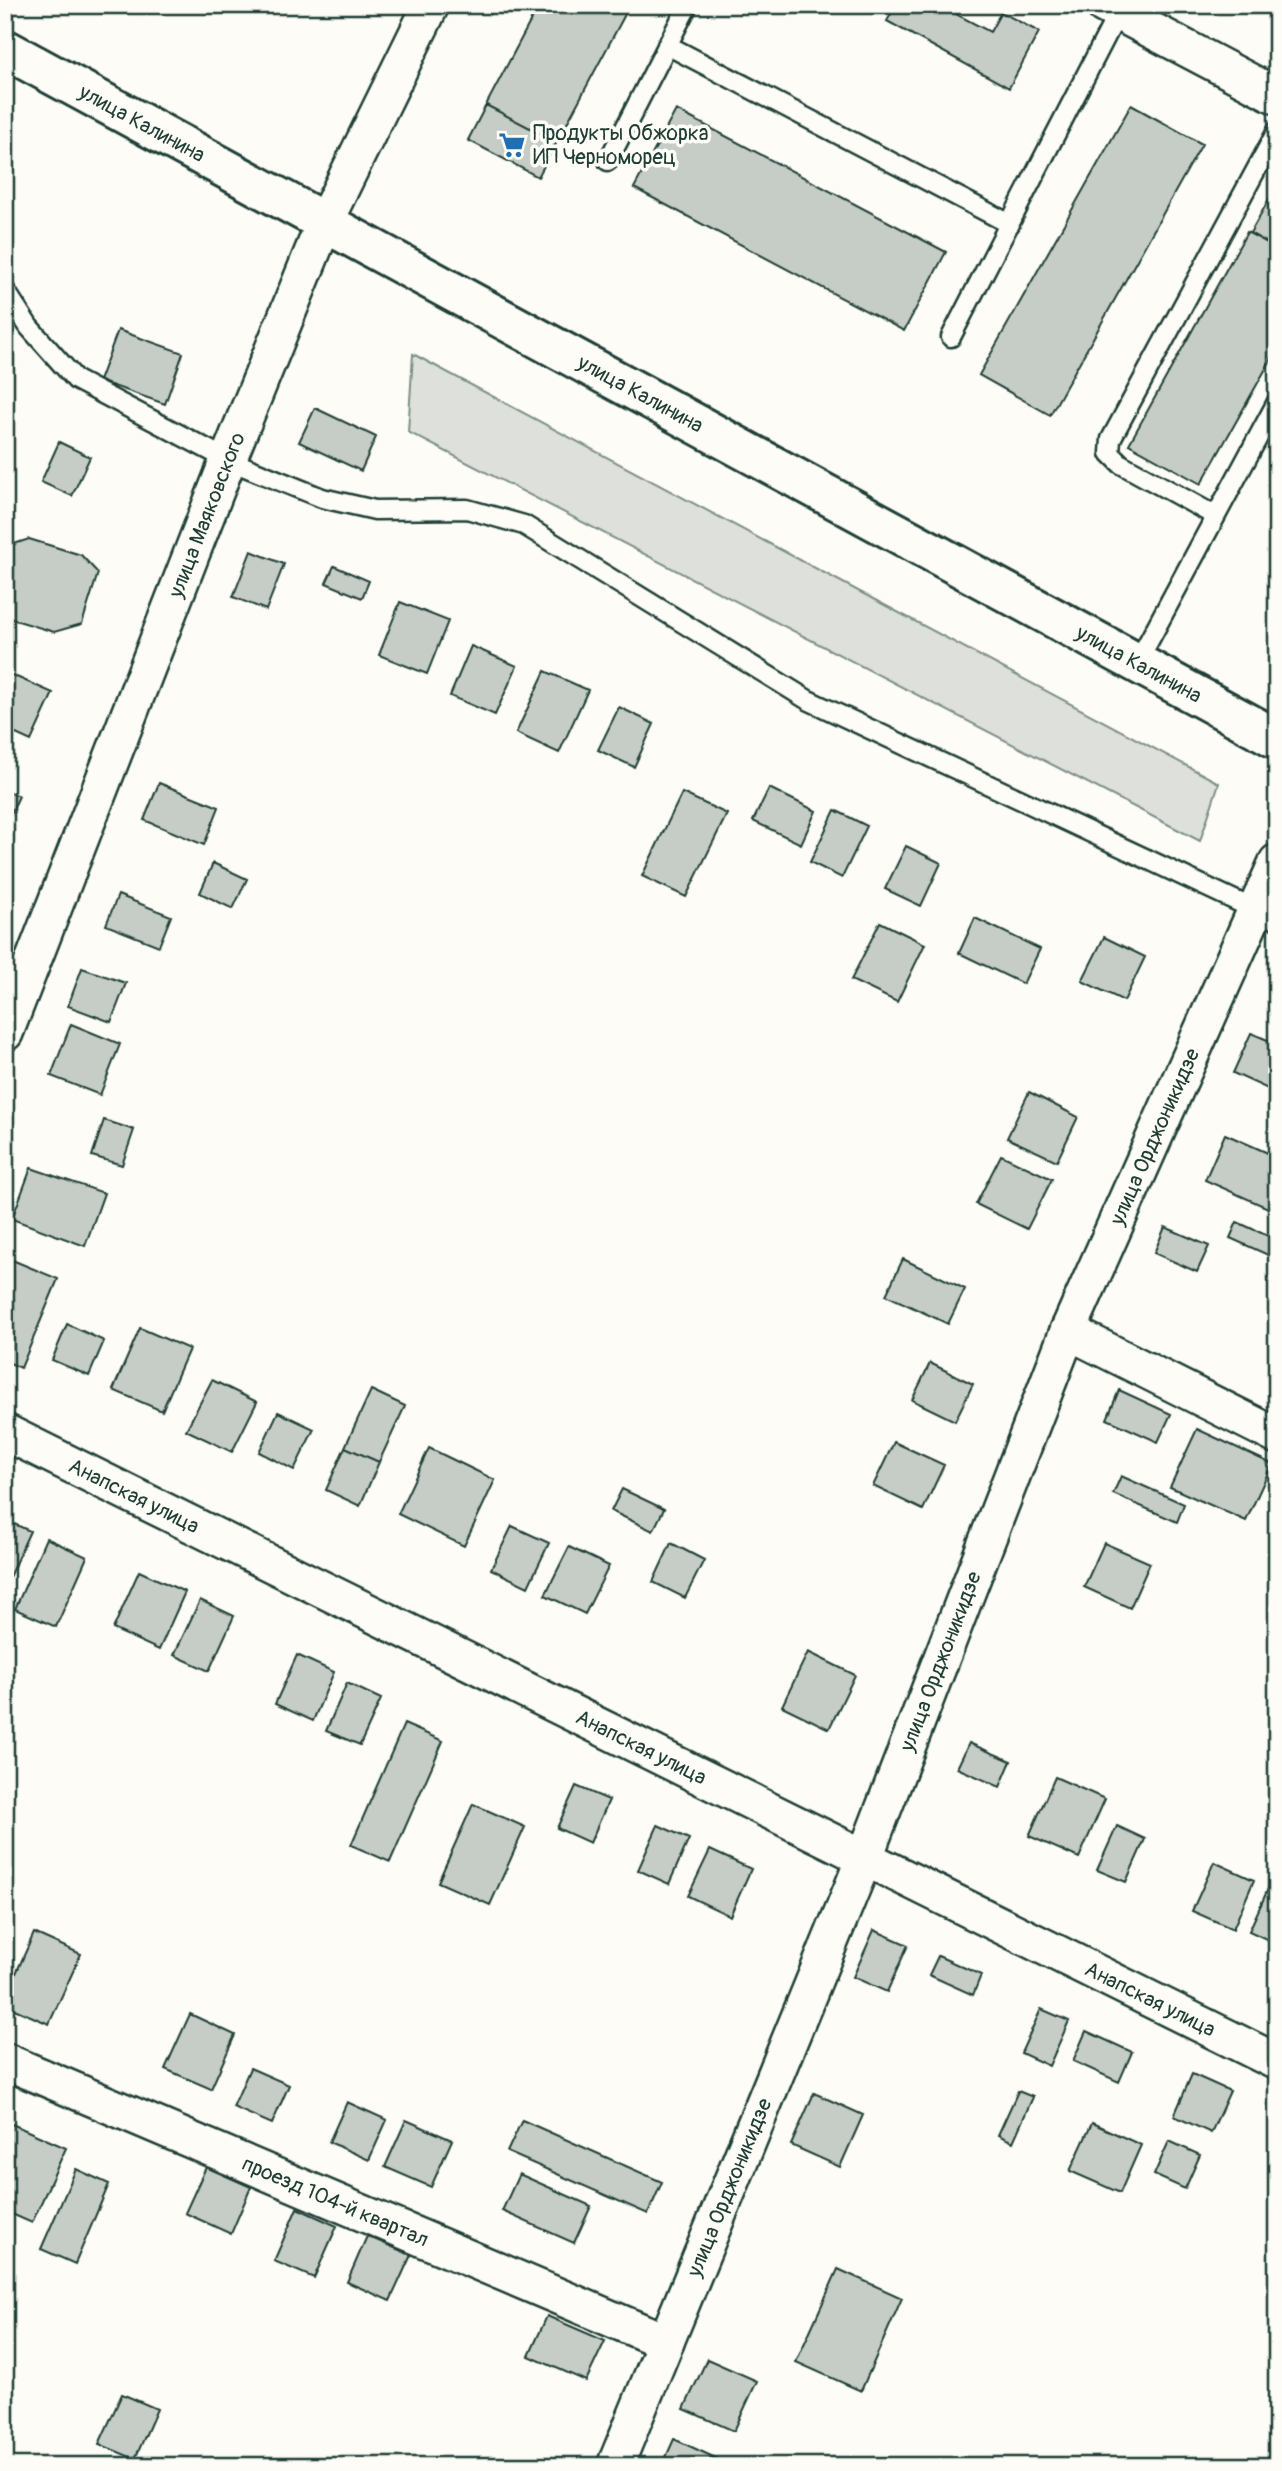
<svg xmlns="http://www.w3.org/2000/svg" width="1282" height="2471" font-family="Pangolin,sans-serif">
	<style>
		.green { fill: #dde0db; stroke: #7e8e88; stroke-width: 2 }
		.building { fill: #c6cdc7; stroke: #1f3d34; stroke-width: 2 }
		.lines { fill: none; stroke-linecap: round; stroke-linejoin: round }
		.lane-casing { stroke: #1f3d34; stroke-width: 23 }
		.street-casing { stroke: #1f3d34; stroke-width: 40 }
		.secondary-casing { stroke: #1f3d34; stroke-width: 44 }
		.lane { stroke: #fdfcf7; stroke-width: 18 }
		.street { stroke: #fdfcf7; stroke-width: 35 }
		.secondary { stroke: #fdfcf7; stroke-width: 38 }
		.labels { text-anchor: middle; stroke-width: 7; stroke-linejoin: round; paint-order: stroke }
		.street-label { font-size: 21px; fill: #1f3d34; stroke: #fdfcf7 }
		.poi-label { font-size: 21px; fill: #1f3d34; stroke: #fdfcf7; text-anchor: start }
	</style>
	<rect width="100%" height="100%" fill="#fdfcf7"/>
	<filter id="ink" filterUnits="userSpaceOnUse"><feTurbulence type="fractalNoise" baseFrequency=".0143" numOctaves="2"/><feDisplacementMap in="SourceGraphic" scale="14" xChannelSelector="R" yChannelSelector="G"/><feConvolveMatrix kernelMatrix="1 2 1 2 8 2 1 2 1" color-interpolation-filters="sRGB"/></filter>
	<g filter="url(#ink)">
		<path class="green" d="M413 354 1219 783 1200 841 408 432Z"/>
		<path class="building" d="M539 5H630L557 142 486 105Z
			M896 5H939L990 32 1001 12 1039 32 1009 88 887 21Z
			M486 105 557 142 538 177 468 140Z
			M1131 105 1202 144 1050 415 979 375Z
			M676 110 946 252 904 331 634 188Z
			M1277 185V248L1250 233Z
			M1247 232 1277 248V349L1201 484 1129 444Z
			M118 330 183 353 165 404 99 381Z
			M315 408 376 437 361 471 299 442Z
			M59 442 90 457 72 496 41 482Z
			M29 539 81 555 98 573 82 624 54 632 5 617V547Z
			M251 551 284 564 266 610 233 597Z
			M334 566 369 581 362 598 326 583Z
			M400 602 448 621 427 674 379 655Z
			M471 646 517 666 495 715 450 696Z
			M545 671 588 690 559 753 516 733Z
			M5 672 53 693 31 741 5 729Z
			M619 707 654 724 634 767 598 750Z
			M159 783 219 807 204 845 144 820Z
			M769 788 816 811 801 844 753 821Z
			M5 790 19 796 5 827Z
			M682 793 727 814 686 897 642 876Z
			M835 810 867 826 842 878 810 862Z
			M906 846 941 863 921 906 885 889Z
			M213 863 247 879 233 909 200 893Z
			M118 895 171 916 159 946 106 925Z
			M975 918 1040 949 1023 984 959 953Z
			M880 922 925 944 897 1002 851 980Z
			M1104 937 1145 957 1124 1001 1082 981Z
			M82 968 126 983 111 1022 68 1006Z
			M71 1024 120 1044 100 1095 51 1076Z
			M1251 1033 1277 1044V1074L1270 1090 1233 1073Z
			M1029 1092 1078 1117 1057 1161 1007 1138Z
			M104 1120 134 1130 122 1165 92 1156Z
			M1225 1134 1277 1157V1212L1205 1180Z
			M1001 1155 1052 1179 1027 1229 976 1204Z
			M31 1168 104 1193 85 1246 12 1219Z
			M1237 1222 1277 1240V1259L1230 1238Z
			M1165 1227 1209 1246 1197 1272 1154 1253Z
			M5 1257 58 1279 21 1368 5 1361Z
			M903 1259 965 1289 948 1324 886 1295Z
			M67 1324 104 1341 89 1376 52 1360Z
			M140 1328 189 1349 162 1411 113 1390Z
			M930 1363 973 1384 955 1421 912 1400Z
			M212 1380 257 1402 232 1452 186 1430Z
			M371 1390 405 1406 379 1462 345 1447Z
			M1119 1390 1171 1414 1158 1442 1107 1419Z
			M278 1412 314 1429 294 1470 259 1452Z
			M1197 1429 1272 1464 1246 1521 1170 1487Z
			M894 1442 944 1465 923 1510 873 1486Z
			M345 1447 379 1462 360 1506 326 1490Z
			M429 1448 495 1480 464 1546 398 1514Z
			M1121 1476 1184 1504 1177 1522 1113 1494Z
			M622 1489 664 1509 653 1531 611 1511Z
			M5 1520 30 1531 5 1586Z
			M512 1526 549 1543 528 1587 491 1569Z
			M46 1538 87 1557 56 1627 15 1609Z
			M671 1543 704 1560 685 1598 653 1582Z
			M1104 1543 1150 1563 1130 1608 1084 1587Z
			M569 1547 609 1566 585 1614 545 1595Z
			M139 1571 185 1592 159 1650 113 1629Z
			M200 1600 234 1616 209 1671 174 1655Z
			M808 1652 855 1675 829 1729 782 1706Z
			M297 1655 334 1672 313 1721 275 1704Z
			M347 1683 381 1699 360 1745 326 1731Z
			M404 1724 443 1741 390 1862 351 1845Z
			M969 1743 1011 1761 1000 1787 957 1768Z
			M1055 1777 1105 1799 1079 1858 1029 1836Z
			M576 1786 609 1800 590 1843 557 1828Z
			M473 1804 525 1827 490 1905 438 1882Z
			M658 1825 689 1839 669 1884 638 1870Z
			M1117 1826 1145 1839 1126 1882 1097 1870Z
			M710 1850 751 1869 730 1916 688 1896Z
			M1214 1862 1254 1880 1233 1929 1192 1911Z
			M1277 1869V1944L1249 1931Z
			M874 1930 908 1945 887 1992 853 1977Z
			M34 1933 81 1954 49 2024 5 2005V1998Z
			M938 1956 981 1975 973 1995 929 1975Z
			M1041 2009 1069 2021 1049 2066 1021 2053Z
			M190 2014 235 2035 211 2089 165 2069Z
			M1086 2031 1132 2052 1119 2082 1073 2061Z
			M250 2068 289 2085 272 2124 233 2107Z
			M1192 2074 1230 2091 1211 2133 1174 2116Z
			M1018 2091 1033 2097 1013 2142 998 2135Z
			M814 2093 863 2115 840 2167 791 2145Z
			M347 2102 387 2120 369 2160 329 2142Z
			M406 2120 452 2140 431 2187 385 2167Z
			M522 2120 662 2182 648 2214 507 2152Z
			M5 2121 66 2148 32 2223 5 2211Z
			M1092 2123 1141 2145 1120 2193 1070 2171Z
			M1169 2141 1200 2155 1185 2189 1154 2175Z
			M206 2167 251 2187 231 2234 185 2213Z
			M76 2169 109 2184 75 2264 41 2249Z
			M519 2174 591 2206 574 2243 502 2211Z
			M297 2208 337 2226 314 2278 274 2261Z
			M367 2236 411 2255 390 2301 347 2282Z
			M838 2269 902 2298 861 2391 796 2362Z
			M547 2316 605 2341 586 2381 529 2356Z
			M707 2359 757 2381 734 2431 684 2409Z
			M122 2394 157 2409 135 2459 99 2444Z
			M674 2439 733 2466H662Z
			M491 2456 514 2466H487Z"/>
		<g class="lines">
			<g class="lane-casing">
				<path id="lane" d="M667 45 1010 224
					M608 161 688 5
					M5 290 29 327 76 380 228 460 322 498 375 510 467 509 524 525 808 700 1277 920
					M951 337 1118 13
					M1214 515 1121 464 1110 453 1111 439 1277 131
					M1137 663 1277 402"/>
			</g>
			<g class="street-casing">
				<g id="street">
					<path d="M1104 5 1277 96"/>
					<path id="s1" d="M5 1033 228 460 325 221 431 5"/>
					<path d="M1068 1331 1277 1436"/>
					<path id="s2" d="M5 1432 1277 2062"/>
					<path id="s3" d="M5 2061 666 2342"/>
					<path id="s4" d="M615 2466 864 1859 1068 1331 1277 862"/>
				</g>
			</g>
			<g class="secondary-casing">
				<g id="secondary">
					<path id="s5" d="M5 49 1277 739"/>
				</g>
			</g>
			<use href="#lane" class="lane"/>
			<use href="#street" class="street"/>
			<use href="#secondary" class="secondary"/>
		</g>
	</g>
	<defs>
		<g id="supermarket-bare" transform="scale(2.1)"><path d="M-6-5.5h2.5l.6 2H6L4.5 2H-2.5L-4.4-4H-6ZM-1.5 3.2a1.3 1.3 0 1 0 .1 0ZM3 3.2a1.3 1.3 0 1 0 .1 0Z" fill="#1f6fb2" stroke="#fdfcf7" stroke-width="2.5" paint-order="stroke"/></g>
	</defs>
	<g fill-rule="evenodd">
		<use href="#supermarket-bare" x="512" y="145"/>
	</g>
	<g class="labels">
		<g class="street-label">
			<text dy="7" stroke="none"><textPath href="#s5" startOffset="156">улица Калинина</textPath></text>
			<text dy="7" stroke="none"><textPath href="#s5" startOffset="723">улица Калинина</textPath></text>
			<text dy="7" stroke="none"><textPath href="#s1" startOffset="556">улица Маяковского</textPath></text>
			<text dy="7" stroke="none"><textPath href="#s5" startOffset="1290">улица Калинина</textPath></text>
			<text dy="7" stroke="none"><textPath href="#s4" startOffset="1435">улица Орджоникидзе</textPath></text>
			<text dy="7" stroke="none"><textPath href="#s2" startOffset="144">Анапская улица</textPath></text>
			<text dy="7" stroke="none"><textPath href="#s4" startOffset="868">улица Орджоникидзе</textPath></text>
			<text dy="7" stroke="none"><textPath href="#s2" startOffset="710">Анапская улица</textPath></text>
			<text dy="7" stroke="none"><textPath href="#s2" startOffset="1278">Анапская улица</textPath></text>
			<text dy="7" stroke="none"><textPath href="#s4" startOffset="301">улица Орджоникидзе</textPath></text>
			<text dy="7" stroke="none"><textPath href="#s3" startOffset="359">проезд 104-й квартал</textPath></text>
		</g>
		<g class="poi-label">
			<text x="533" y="140">Продукты Обжорка<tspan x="533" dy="24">ИП Черноморец</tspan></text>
		</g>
	</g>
	<rect width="1282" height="2471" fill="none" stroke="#fdfcf7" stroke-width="28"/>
	<rect x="14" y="14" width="1254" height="2443" fill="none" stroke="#1f3d34" stroke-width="2.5" filter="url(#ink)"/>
</svg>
